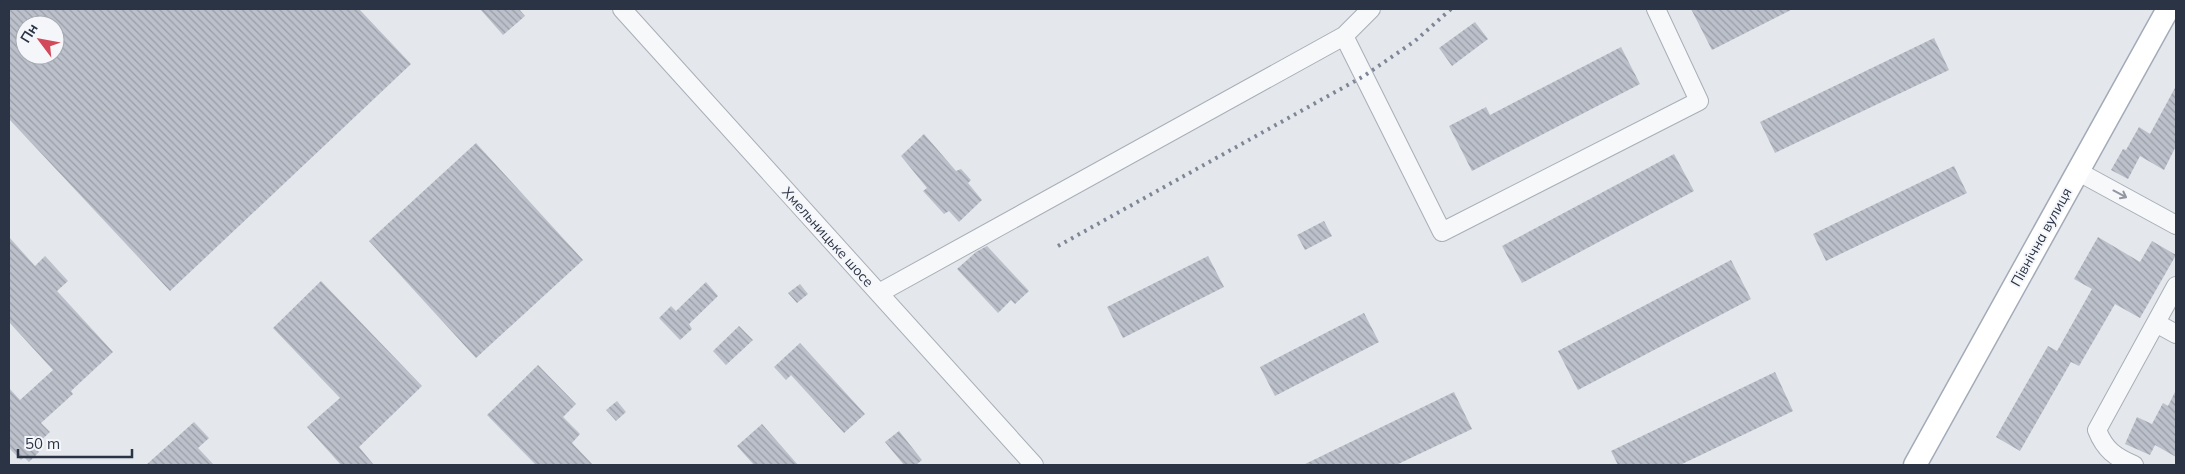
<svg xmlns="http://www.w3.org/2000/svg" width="2185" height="474" font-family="Mulish,sans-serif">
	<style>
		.building { fill: url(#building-back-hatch); fill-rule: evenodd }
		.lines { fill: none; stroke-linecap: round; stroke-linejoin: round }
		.minor-casing { stroke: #a9aeb7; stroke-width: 20 }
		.major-casing { stroke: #a3abb8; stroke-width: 25 }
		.minor { stroke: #f7f8fa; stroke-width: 18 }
		.major { stroke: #fff; stroke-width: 22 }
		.rail { stroke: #7d8696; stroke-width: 4; stroke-dasharray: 2.5 5; stroke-linecap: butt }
		.oneway { stroke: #9196a0 }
		.labels { text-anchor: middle; stroke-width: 4; stroke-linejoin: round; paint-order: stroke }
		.street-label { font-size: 14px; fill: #2b3445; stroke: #f4f6f9 }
	</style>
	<defs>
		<pattern id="building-back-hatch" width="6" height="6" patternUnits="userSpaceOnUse" patternTransform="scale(1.25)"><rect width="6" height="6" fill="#bbc0ca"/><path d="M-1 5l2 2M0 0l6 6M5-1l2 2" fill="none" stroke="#989da6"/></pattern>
	</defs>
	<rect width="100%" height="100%" fill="#e4e7ec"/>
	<path class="building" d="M9 9H359L411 64 170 291 9 119ZM25 25H55V55H25Z
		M480 9H519L525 16 503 35Z
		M1691 9H1793L1712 50Z
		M1475 22 1488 39 1452 66 1439 48Z
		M1934 38 1949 70 1775 153 1760 122Z
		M1621 47 1640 84 1472 171 1449 126 1486 107 1490 115Z
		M2176 86V146L2164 170 2140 156 2128 179 2111 170 2123 149 2126 150 2139 127 2150 134Z
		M924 134 956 171 961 169 971 180 968 183 982 200 959 222 949 211 944 214 923 191 927 188 901 156Z
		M476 143 583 260 476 358 369 241Z
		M1674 154 1694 191 1522 283 1502 246Z
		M1954 166 1967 193 1826 261 1813 234Z
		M1324 221 1332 236 1305 250 1297 235Z
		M9 237 35 266 45 256 68 281 57 291 113 352 71 391 73 394 41 423 50 432 34 447 39 452 29 462 24 457 21 460 9 448V388L20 400 53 370 9 322Z
		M2098 237 2140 262 2152 241 2176 255 2140 318 2115 304 2079 366 2071 362 2020 451 1996 437 2048 346 2057 351 2092 289 2074 279Z
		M987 246 1029 291 1015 304 1011 300 998 313 957 269 976 252Z
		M1208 256 1224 287 1123 338 1107 307Z
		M1731 260 1751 299 1578 390 1558 351Z
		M321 281 422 386 359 447 374 465H341L307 427 340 398 273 328Z
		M706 282 718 296 689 324 692 329 680 340 659 318 671 306 676 311Z
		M800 284 808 294 797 303 788 293Z
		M1364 313 1379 342 1275 396 1260 367Z
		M739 326 753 340 726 365 713 351Z
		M800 343 865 414 844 433 791 375 786 380 774 367Z
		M538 365 576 404 563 417 580 434 572 443 593 465H536L487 415Z
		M1775 372 1793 411 1680 465H1618L1611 451Z
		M2176 390V457L2155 445 2150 455 2125 444 2137 417 2152 424 2163 403 2168 406Z
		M1454 392 1472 429 1396 465H1303Z
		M617 401 626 412 616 421 606 410Z
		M194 422 209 438 198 448 214 465H146Z
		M762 424 798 465H754L737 446Z
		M899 431 922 460 916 465H904L885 442Z"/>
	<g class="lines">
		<g class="minor-casing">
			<path id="minor" d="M622 9 1034 465
				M1344 36 1442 232 1699 101 1656 9
				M2077 171 2176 225
				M879 293 1344 36 1371 9
				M2156 323 2176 334
				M2134 465C2115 457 2105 450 2097 430L2176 286"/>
		</g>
		<g class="major-casing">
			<path id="major" d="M1915 465 2168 9"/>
		</g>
		<use href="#minor" class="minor"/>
		<use href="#major" class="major"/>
		<path class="rail" d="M1058 246 1364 76 1415 41 1451 9"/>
	</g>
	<defs><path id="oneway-shaft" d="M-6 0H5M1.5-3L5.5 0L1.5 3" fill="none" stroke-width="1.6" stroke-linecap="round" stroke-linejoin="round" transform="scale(1.25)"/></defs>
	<use class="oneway" href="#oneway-shaft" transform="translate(2120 194) rotate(28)"/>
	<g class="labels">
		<g class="street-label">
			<text transform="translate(828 237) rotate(48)" y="5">Хмельницьке шосе</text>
			<text transform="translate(2041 237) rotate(-61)" y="5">Північна вулиця</text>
		</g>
	</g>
	<rect width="2185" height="474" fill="none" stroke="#2b3445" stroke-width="20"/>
	<g transform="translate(40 40) rotate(302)"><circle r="24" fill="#f4f6f9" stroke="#a4a8b1"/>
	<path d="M0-4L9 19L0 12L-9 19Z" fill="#d1495b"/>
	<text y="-8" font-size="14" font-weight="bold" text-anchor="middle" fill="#2b3445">Пн</text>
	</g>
	<path d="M18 449v8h114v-8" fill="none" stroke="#2b3445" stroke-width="2.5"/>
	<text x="25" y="449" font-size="15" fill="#2b3445" stroke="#f4f6f9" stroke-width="4" paint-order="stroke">50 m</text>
</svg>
